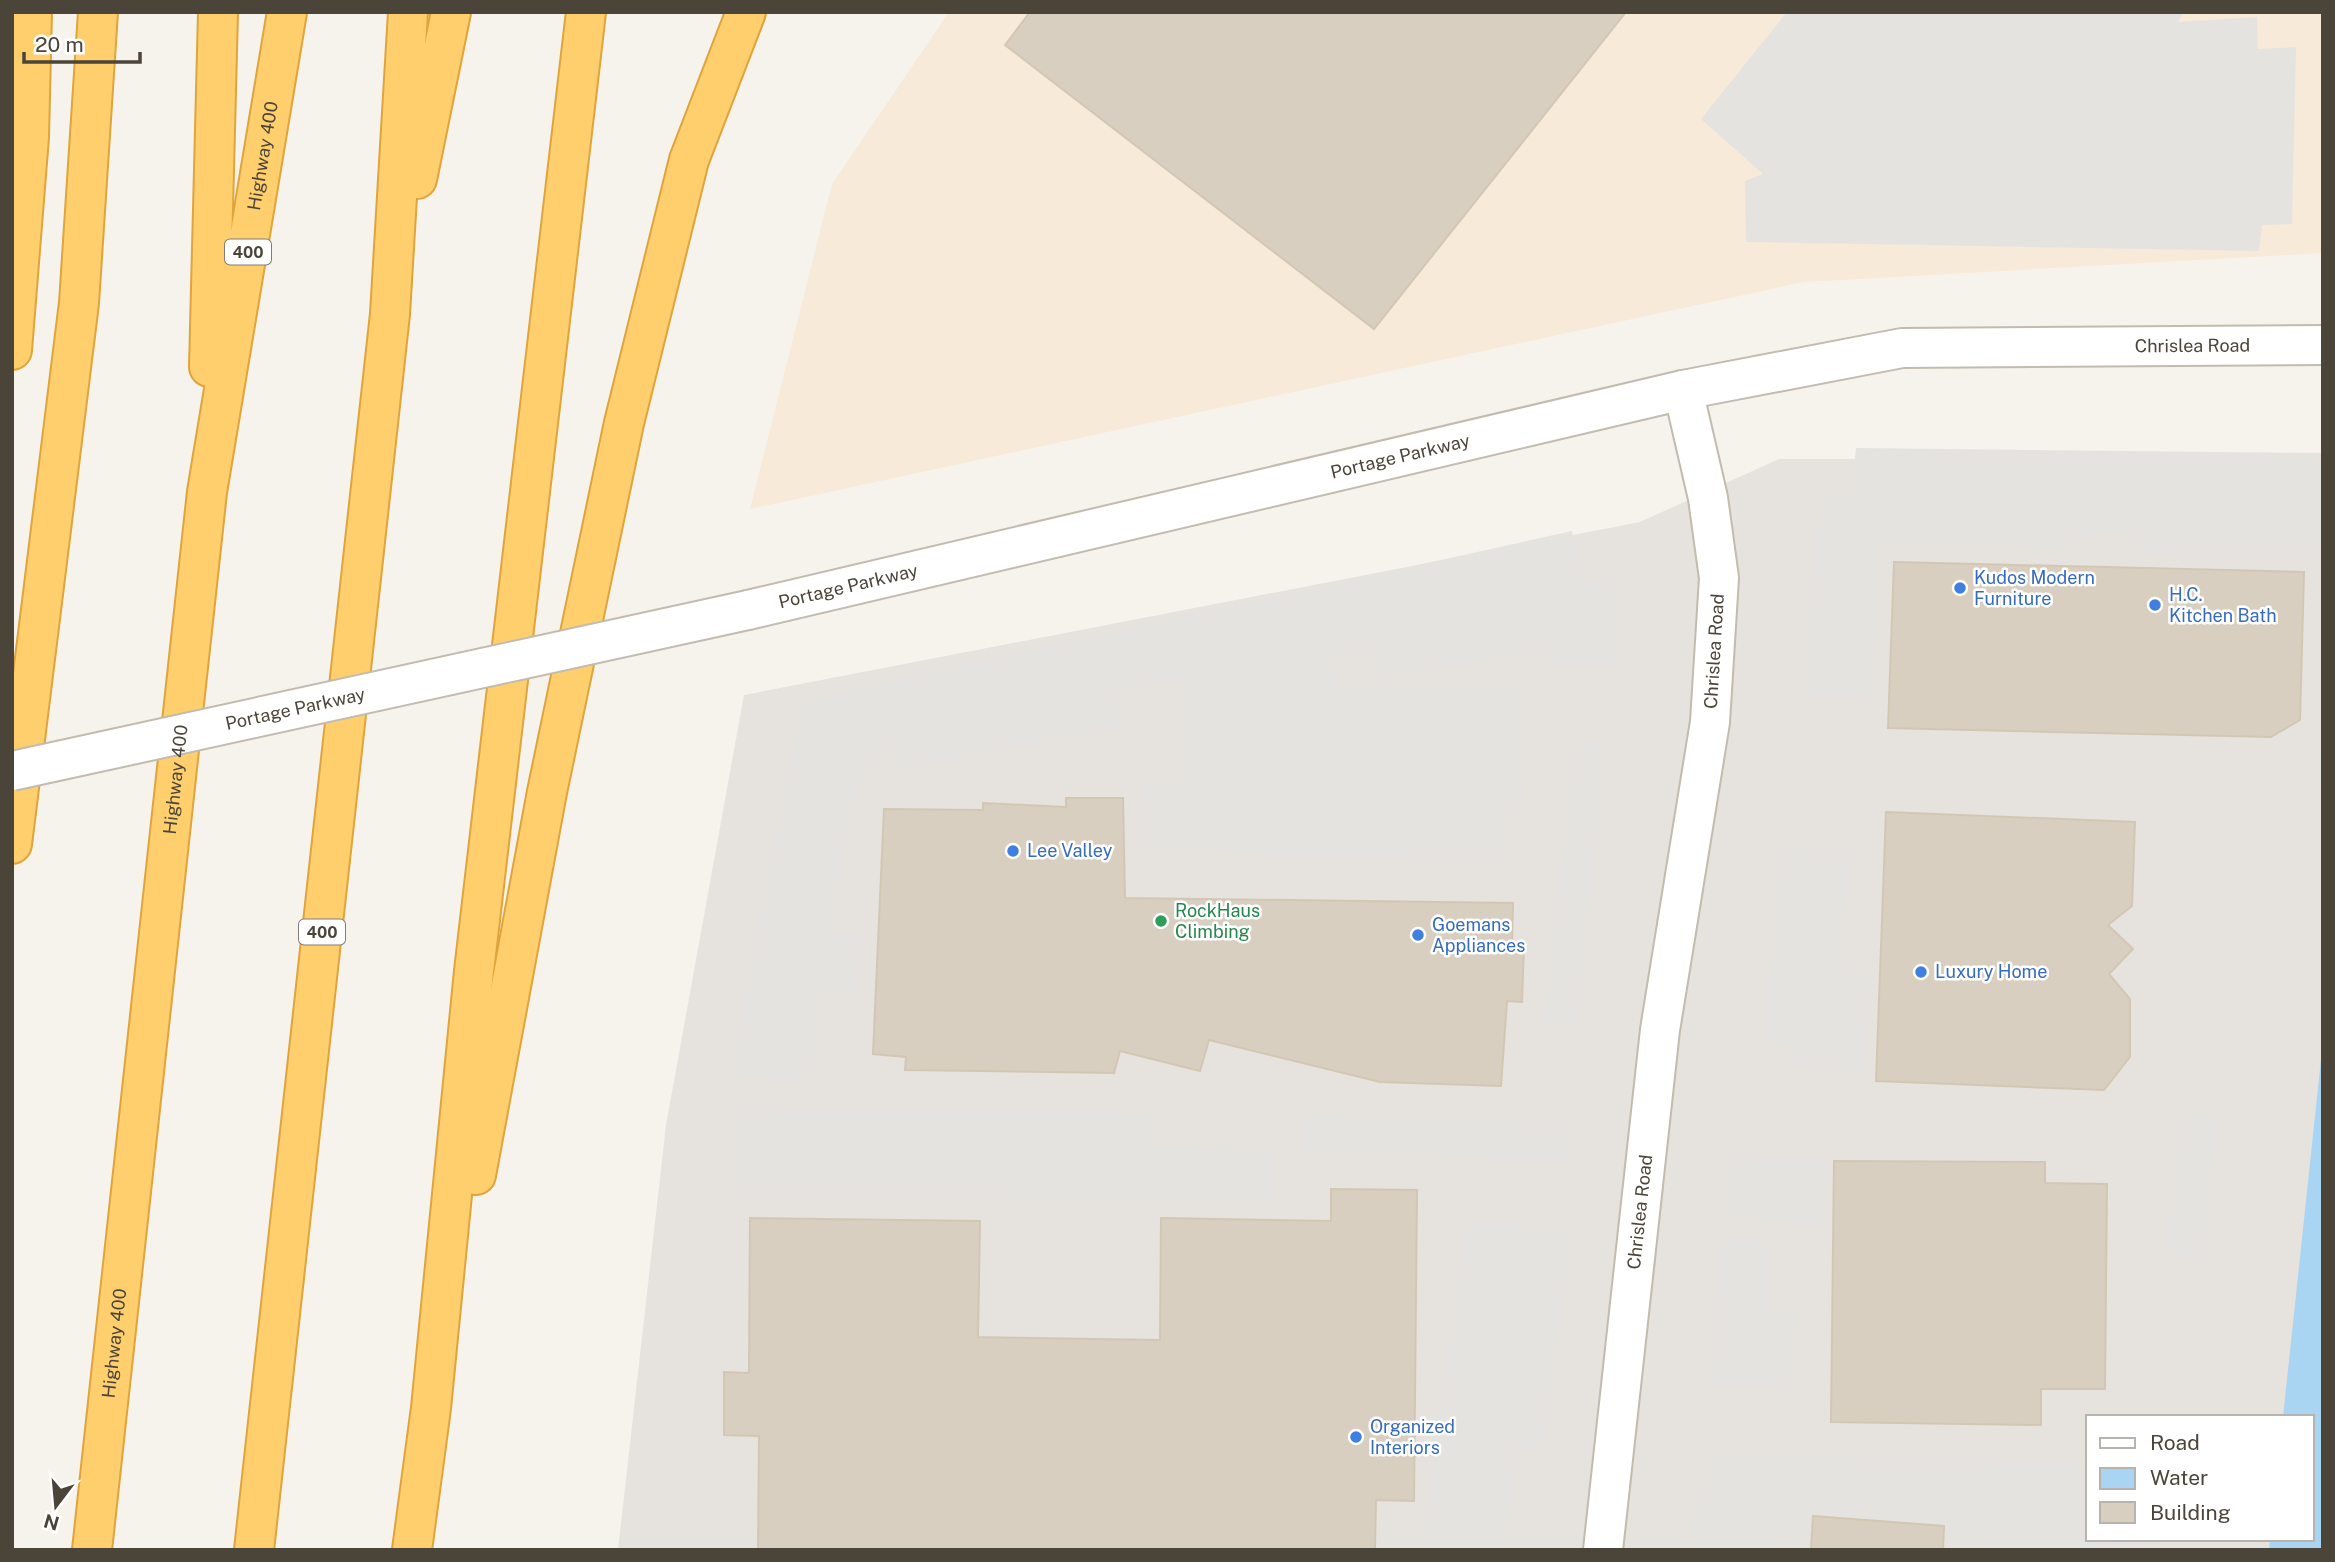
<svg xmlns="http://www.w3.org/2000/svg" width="2335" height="1562" font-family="'Public Sans',sans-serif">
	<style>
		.commercial { fill: #f7ead8 }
		.industrial { fill: #e6e2dd; fill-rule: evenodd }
		.parking { fill: #e5e3e0 }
		.water { fill: #a9d4f2 }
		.building { fill: #d8cfc1; stroke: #d3c7b4; stroke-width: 2 }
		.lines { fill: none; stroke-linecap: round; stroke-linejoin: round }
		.minor-casing { stroke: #c2bbae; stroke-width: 42 }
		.highway-casing { stroke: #e0a43c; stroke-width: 42 }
		.minor { stroke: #fff; stroke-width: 38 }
		.highway { stroke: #ffcf6e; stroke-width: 38 }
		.minor-bridge-casing { stroke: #c2bbae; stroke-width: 42; stroke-linecap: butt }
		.minor-bridge { stroke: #fff; stroke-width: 38 }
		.shop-dot { fill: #3f7fe0; stroke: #fff; stroke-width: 2.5 }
		.leisure-dot { fill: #2e9e5b; stroke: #fff; stroke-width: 2.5 }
		.labels { text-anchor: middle; stroke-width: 5; stroke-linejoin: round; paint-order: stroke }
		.shield { fill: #fff; stroke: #817c74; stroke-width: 2 }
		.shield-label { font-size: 16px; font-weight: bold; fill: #4b4439 }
		.street-label { font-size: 18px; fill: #4b4439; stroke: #fff }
		.shop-label { font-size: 18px; fill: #366cbe; stroke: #fff; text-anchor: start }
		.leisure-label { font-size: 18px; fill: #27864d; stroke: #fff; text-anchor: start }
	</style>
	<rect width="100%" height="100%" fill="#f6f3ec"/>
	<path class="commercial" d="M949 12H2323V253L1804 282 750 509 832 184Z"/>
	<path class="industrial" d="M1779 459H2323V1550H618L666 1125 744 695 1640 522ZM2088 1417H2312V1539H2088Z"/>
	<path class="parking" d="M1787 12H2184L2178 22 2257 17 2258 49 2296 47 2292 224 2262 225 2259 251 1746 242 1745 181 1763 174 1701 119Z
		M1856 448 2323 453V557L2138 554 2139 533 2074 535 2073 550 1878 544 1876 699 1801 697 1821 492 1851 493Z
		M1572 531 1582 582 1618 577 1620 662 1548 666 1547 650 1377 678 1368 651 1339 652 1329 661 1340 687 1521 684 1525 796 1507 824 1508 862 1139 850 1141 780 1180 781 1182 677 1114 689 1122 726 899 768 892 740 858 783 849 807 828 933 861 936 857 995 821 994 810 1080 729 1076 801 706 836 693Z
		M2323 725V792L2316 791Z
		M1574 742 1606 746 1576 1026 1543 1023Z
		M1779 846 1849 852 1841 970 1871 972 1863 1072 1792 1066 1793 1046 1764 1044Z
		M737 1108 1151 1113V1146L1272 1147 1271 1201 736 1195Z
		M2181 1112 2218 1116 2203 1257 2166 1253Z
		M1304 1113 1572 1122 1571 1161 1302 1152Z
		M1728 1155 1827 1161 1823 1224 1724 1218Z
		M1466 1219 1571 1233 1543 1448 1517 1445 1504 1550H1422Z
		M1720 1239 1771 1242 1767 1309 1798 1311 1793 1388 1711 1383Z
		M1711 1453 2088 1463V1539H2151L2150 1550H1986V1542L1789 1534 1787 1550H1687L1692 1499 1708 1498Z"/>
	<path class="water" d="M2323 1041V1550H2269L2270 1539H2312V1417H2283Z"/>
	<path class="building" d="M1030 12H1626L1374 329 1005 45Z
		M1894 562 2304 572 2300 720 2271 737 1888 728Z
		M1066 798H1123L1125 898 1513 903 1512 944 1524 945 1522 1002 1507 1001 1501 1086 1380 1082 1209 1040 1200 1071 1120 1051 1114 1073 905 1070 906 1057 873 1054 884 809 983 810V803L1066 807Z
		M1886 812 2135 822 2132 906 2108 925 2133 949 2109 974 2130 999V1057L2104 1090 1876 1081Z
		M1834 1161 2045 1162V1183L2107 1184 2105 1389H2041V1425L1831 1422Z
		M1331 1189 1417 1190 1414 1501 1376 1500 1375 1550H758L759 1436 724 1435V1372L749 1373 750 1218 980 1221 978 1337 1160 1340 1161 1218 1331 1221Z
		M1813 1516 1944 1526 1943 1550H1811Z"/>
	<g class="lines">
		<g class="minor-casing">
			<g id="minor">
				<path id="s1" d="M748 610 1683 390 1902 348 2323 345"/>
				<path id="s2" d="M1603 1550 1660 1030 1710 722 1719 578 1708 498 1683 390"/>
			</g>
		</g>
		<g class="highway-casing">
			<g id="highway">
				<path d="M417 179 451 12"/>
				<path d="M12 350 29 137 32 12"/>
				<path d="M209 367 218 12"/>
				<path d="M12 844 79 303 98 12"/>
				<path d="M476 1175 547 792 624 423 689 160 746 12"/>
				<path id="s3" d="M92 1550 207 492 287 12"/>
				<path d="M254 1550 390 314 408 12"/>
				<path d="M412 1550 431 1408 474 971 586 12"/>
			</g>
		</g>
		<use href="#minor" class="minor"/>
		<use href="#highway" class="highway"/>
		<g class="minor-bridge-casing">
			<g id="minor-bridge">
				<path id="s4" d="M12 771 748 610"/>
			</g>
		</g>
		<use href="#minor-bridge" class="minor-bridge"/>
	</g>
	<g class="shop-dot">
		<circle cx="1960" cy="588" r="7"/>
		<circle cx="2155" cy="605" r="7"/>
		<circle cx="1013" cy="851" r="7"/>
		<circle cx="1418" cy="935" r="7"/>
		<circle cx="1921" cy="972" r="7"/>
		<circle cx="1356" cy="1437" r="7"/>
	</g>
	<circle class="leisure-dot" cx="1161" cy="921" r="7"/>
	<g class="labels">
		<g class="shield">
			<rect x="225" y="239.5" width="46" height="25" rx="5"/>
			<rect x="299" y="919.5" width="46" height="25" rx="5"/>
		</g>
		<g class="shield-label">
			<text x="248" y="258">400</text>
			<text x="322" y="938">400</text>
		</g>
		<g class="street-label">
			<text dy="6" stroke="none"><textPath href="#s3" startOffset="1405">Highway 400</textPath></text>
			<text dy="6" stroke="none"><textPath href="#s1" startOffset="1474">Chrislea Road</textPath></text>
			<text dy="6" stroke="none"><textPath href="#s1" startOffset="670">Portage Parkway</textPath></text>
			<text dy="6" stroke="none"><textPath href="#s1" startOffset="103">Portage Parkway</textPath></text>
			<text dy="6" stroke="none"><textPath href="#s2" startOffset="906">Chrislea Road</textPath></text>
			<text dy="6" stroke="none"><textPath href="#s4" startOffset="290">Portage Parkway</textPath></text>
			<text dy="6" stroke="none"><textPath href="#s3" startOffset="775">Highway 400</textPath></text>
			<text dy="6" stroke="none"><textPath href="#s2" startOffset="340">Chrislea Road</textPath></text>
			<text dy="6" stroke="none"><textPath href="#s3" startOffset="208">Highway 400</textPath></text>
		</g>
		<g class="shop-label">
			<text x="1974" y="584">Kudos Modern<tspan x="1974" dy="21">Furniture</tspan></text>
			<text x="2169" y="601">H.C.<tspan x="2169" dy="21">Kitchen Bath</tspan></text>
			<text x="1027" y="857">Lee Valley</text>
			<text x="1432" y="931">Goemans<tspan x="1432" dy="21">Appliances</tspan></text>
			<text x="1935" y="978">Luxury Home</text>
			<text x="1370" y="1433">Organized<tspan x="1370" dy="21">Interiors</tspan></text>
		</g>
		<g class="leisure-label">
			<text x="1175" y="917">RockHaus<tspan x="1175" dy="21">Climbing</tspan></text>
		</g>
	</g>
	<rect width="2335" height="1562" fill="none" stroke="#4b4439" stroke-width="28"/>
	<rect x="2086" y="1415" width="228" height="126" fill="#ffffff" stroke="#b7b4b0" stroke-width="2"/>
	<rect x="2100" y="1438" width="35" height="10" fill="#ffffff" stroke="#b7b4b0" stroke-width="2"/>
	<text x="2150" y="1450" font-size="21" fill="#4b4439">Road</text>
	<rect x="2100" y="1468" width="35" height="21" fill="#a9d4f2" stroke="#b7b4b0" stroke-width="2"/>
	<text x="2150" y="1485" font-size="21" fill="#4b4439">Water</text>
	<rect x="2100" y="1502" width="35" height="21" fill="#d8cfc1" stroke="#b7b4b0" stroke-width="2"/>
	<text x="2150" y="1520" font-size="21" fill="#4b4439">Building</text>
	<g transform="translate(56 1506) rotate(196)" stroke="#ffffff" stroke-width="5" paint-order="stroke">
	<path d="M0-5L12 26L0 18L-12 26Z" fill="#4b4439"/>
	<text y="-10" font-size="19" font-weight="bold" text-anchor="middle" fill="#4b4439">N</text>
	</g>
	<path d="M24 52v10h116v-10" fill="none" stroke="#4b4439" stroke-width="3.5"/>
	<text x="35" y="52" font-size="21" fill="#4b4439" stroke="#ffffff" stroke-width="5" paint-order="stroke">20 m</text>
</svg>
